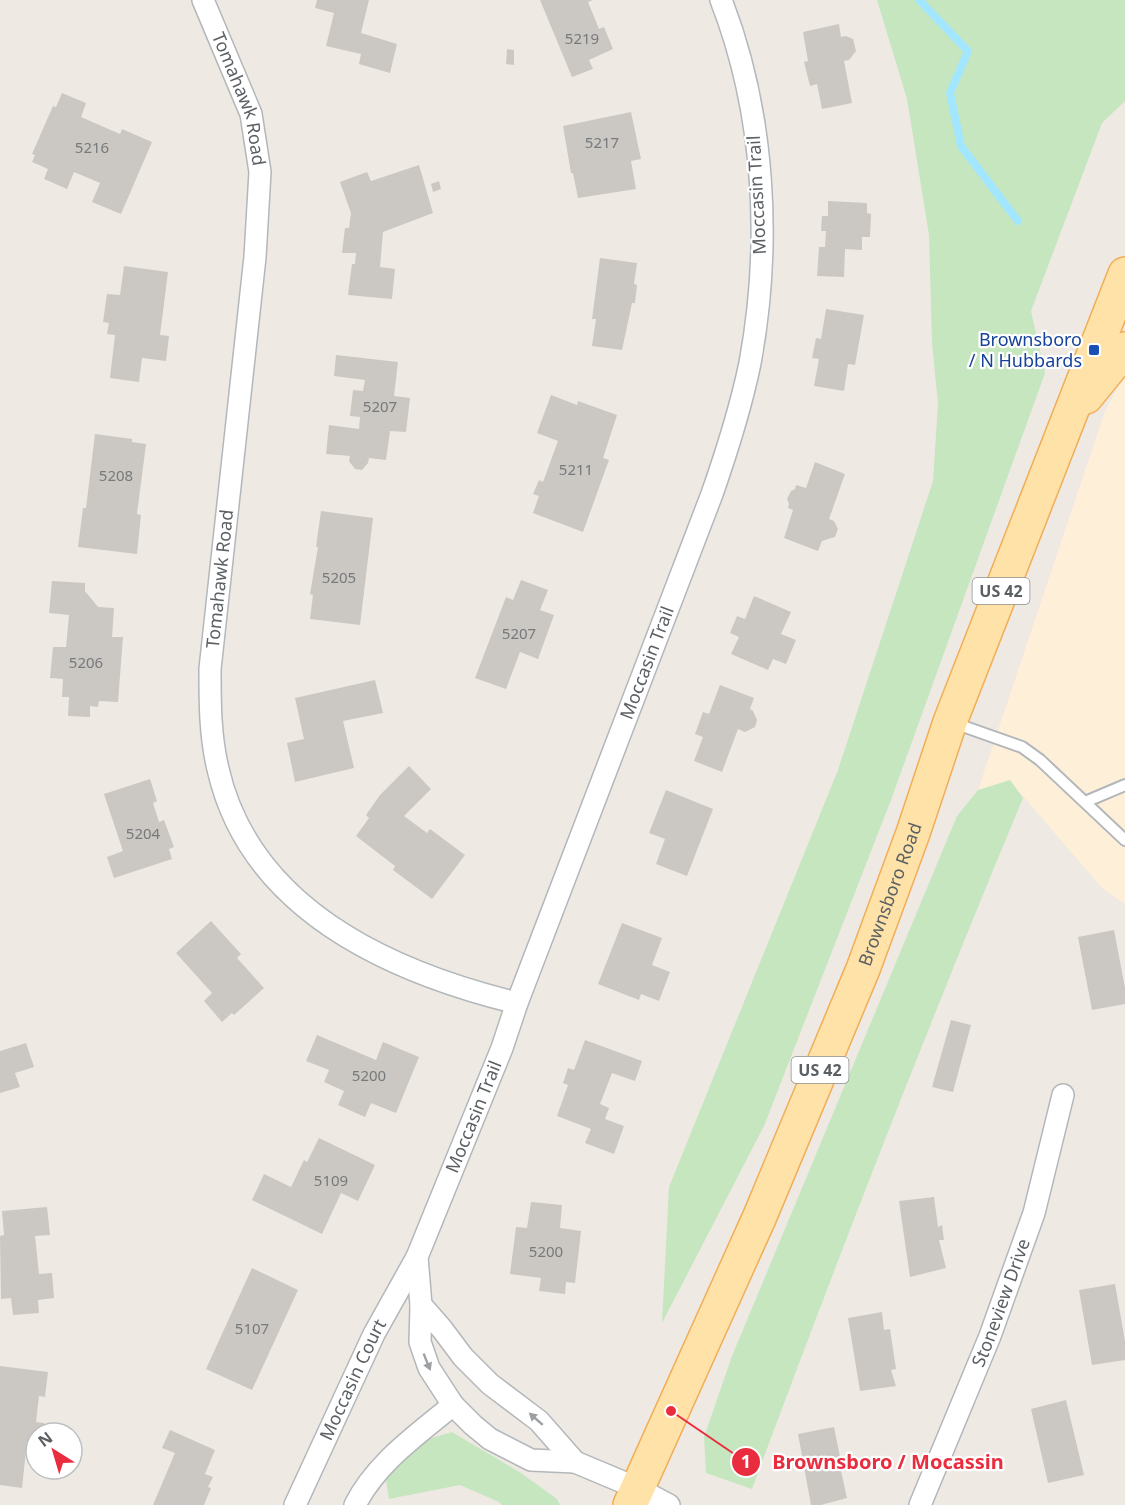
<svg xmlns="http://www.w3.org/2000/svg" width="1125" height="1505" font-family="'Noto Sans',sans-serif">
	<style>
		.commercial { fill: #feefd8 }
		.green { fill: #c5e6bf }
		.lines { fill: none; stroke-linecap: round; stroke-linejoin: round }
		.stream { stroke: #a2e6ff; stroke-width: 8 }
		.building { fill: #cbc7c2 }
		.lane-casing { stroke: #b3b7ba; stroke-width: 14 }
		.street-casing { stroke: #b3b7ba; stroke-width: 24 }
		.primary-casing { stroke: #f2ad58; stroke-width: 36 }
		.lane { stroke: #fff; stroke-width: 10 }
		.street { stroke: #fff; stroke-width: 21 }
		.primary { stroke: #ffe2a7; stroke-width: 33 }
		.oneway { fill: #9da0a2 }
		.transit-dot { fill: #1a4fb4; stroke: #fff; stroke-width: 2 }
		.labels { text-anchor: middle; stroke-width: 4.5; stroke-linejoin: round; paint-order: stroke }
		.number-label { font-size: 15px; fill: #777a7c }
		.shield { fill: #fff; stroke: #8c9092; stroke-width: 1.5 }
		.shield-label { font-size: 16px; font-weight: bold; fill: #5b6064 }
		.street-label { font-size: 18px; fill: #5b6064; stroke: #fff }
		.transit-label { font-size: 18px; fill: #164399; stroke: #fff; text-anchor: end }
		.leader { fill: none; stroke: #ea2d3e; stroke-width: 2 }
		.callout-dot { fill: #ea2d3e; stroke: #fff; stroke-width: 2 }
		.mark-label { font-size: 18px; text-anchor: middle; font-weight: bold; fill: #fff }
		.callout-label { font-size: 20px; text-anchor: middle; font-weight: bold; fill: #ea2d3e; stroke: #fff; stroke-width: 4.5; stroke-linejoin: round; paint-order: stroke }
	</style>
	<rect width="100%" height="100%" fill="#eeeae3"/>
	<path class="commercial" d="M1125 375V904L1102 888 1010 781 978 790 1105 411Z"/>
	<path class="green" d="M877 0H1125V101L1102 123 1031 311 1045 373 891 800 764 1126 662 1323 669 1187 838 770 933 481 938 404 932 343 929 235 907 99Z
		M1010 780 1023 798C928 1026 838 1257 752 1489L706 1473 704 1437 732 1356 957 816 978 790Z
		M452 1432 521 1473 557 1499 560 1505H502L499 1502 460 1485 389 1499 386 1480 425 1440Z"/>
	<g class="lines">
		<path class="stream" d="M919 0 968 51 950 93 961 146 1018 221"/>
	</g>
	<path class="building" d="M317 0H369L361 33 397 44 390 73 359 64 361 54 326 46 334 13 315 8Z
		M540 0H593L588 2 599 29 604 27 613 49 589 60 593 69 572 77Z
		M839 24 841 37 846 36 853 39 856 51 849 60 844 61 852 103 822 109 817 84 810 86 804 62 808 61 803 32Z
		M507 49 514 50V65L506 64Z
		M62 93 86 103 81 117 120 134 122 129 152 142 121 214 92 202 100 183 74 172 67 189 44 179 48 169 32 162 35 155 32 154 53 106 56 107Z
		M631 112 641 159 631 161 636 189 578 198 573 173H571L563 126Z
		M419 165 433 213 383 232 380 267 395 269 392 299 348 295 352 264H355L356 253H342L345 228H349L351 213 340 182 367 172 371 181Z
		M439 181 441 189 433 192 431 184Z
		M828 201 867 203V213L871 214 870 237H862V250L845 249 844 277 817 276 819 247H825L826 231H821L822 216H828Z
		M600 258 637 263 634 284 637 285 635 303H632L622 350 592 346 596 319H592Z
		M124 266 168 272 160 335 169 336 166 361 142 358 139 382 110 378 115 335 107 334 109 323 103 322 107 294 120 295Z
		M826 309 864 315 855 365 848 364 844 391 814 386 819 359 812 358 816 338 821 339Z
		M336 355 398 362 394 396 410 398 406 432 390 431 386 460 369 458 368 463 362 470 355 469 349 461 350 456 326 454 329 425 359 429 360 417 350 416 353 390 363 391 365 380 334 376Z
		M551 395 577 405 578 401 617 415 603 458 609 460 583 532 533 513 539 496 533 494 539 480 543 482 558 441 537 433Z
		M95 434 132 439V442L146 444 137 514 141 515 137 554 78 547 83 508H86Z
		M815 462 845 474 829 519 834 521 838 529 835 537 822 541 818 551 784 538 793 510 788 508 789 504 787 499 791 491 795 489 796 485 806 488Z
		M321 511 373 518 360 625 310 619 313 595 310 594 318 547H316Z
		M521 580 548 590 540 610 554 615 538 659 520 652 506 689 475 678 506 597 513 600Z
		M52 581 85 583V591L98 607 114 608 112 637H123L118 702 99 701 98 707 90 706V717L68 716 69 697H62L63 679 50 678 53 647H66L69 615 49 613Z
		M754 596 791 612 781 634 796 640 786 664 773 659 768 670 731 654 739 637 730 633 737 616 745 619Z
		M375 680 383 713 343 721 354 768 295 782 287 743 304 739 295 698Z
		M720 685 754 698 750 709 753 711 757 720 755 727 745 732 738 729 722 772 694 761 703 737 695 734 703 712 709 714Z
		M409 766 431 789 404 816 427 833 430 829 465 855 432 899 393 870 395 866 356 836 369 818 366 815 380 795Z
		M150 779 157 801 153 803 159 822 164 820 174 847 169 849 172 859 114 878 107 857 123 851 104 794Z
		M666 790 713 809 687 876 656 864 665 839 649 833Z
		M211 921 241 954 237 958 264 988 234 1015 232 1013 222 1022 204 1001 212 993 176 953Z
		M622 923 662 938 652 965 670 972 659 1001 641 994 639 1000 598 984Z
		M1114 930 1125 988V1004L1092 1010 1078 937Z
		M951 1020 971 1025 953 1092 932 1087Z
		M317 1035 376 1060 383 1042 419 1057 396 1113 371 1103 365 1117 338 1105 344 1091 324 1082 329 1070 306 1061Z
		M585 1040 642 1061 635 1081 612 1073 600 1104 609 1108 605 1119 624 1126 614 1154 585 1143 591 1129 557 1116 568 1085 563 1083 568 1068 574 1070Z
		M26 1043 34 1067 15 1073 20 1087 0 1093V1051Z
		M319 1138 375 1165 358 1201 341 1193 322 1234 252 1200 264 1174 291 1187 304 1160 307 1162Z
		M934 1197 938 1227 942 1225 944 1240H939L946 1268 910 1277 899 1201Z
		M531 1202 562 1205 560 1228 581 1231 575 1283 566 1282 565 1294 539 1291 541 1278 510 1274 516 1227 527 1228Z
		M47 1207 50 1235 35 1236 39 1274 52 1273 54 1298 38 1300 39 1313 13 1315 11 1298 1 1299 0 1236 4 1235 2 1211Z
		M252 1268 298 1290 252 1390 206 1369Z
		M1115 1284 1125 1341V1360L1092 1365 1079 1290Z
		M882 1312 884 1330 890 1329 896 1369 891 1370 896 1386 860 1391 848 1318Z
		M0 1366 48 1372 45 1397 39 1396 36 1422 44 1423 43 1433H36V1442L27 1441 22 1488 0 1485Z
		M1066 1400 1084 1475 1048 1483 1031 1409Z
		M834 1427 840 1457 843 1456 846 1470 841 1471 847 1498 821 1505H811L798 1434Z
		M170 1430 215 1450 205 1474 213 1477 208 1487 211 1488 204 1505H153L175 1453 162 1448Z"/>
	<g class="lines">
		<g class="lane-casing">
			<path id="lane" d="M954 723 1022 747 1040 760 1125 840
				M1085 802 1125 785"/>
		</g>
		<g class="street-casing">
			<g id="street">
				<path id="s1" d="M203 0 251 114 260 172 255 257 210 669C210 703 210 736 218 769 250 910 390 972 517 1003"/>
				<path d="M421 1305 442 1329 463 1357 490 1384 539 1421 575 1462"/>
				<path id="s2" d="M295 1505 374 1334 417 1257"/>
				<path d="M355 1505C376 1463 417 1435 453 1405"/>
				<path id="s3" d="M669 1505 637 1488 575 1462 531 1460 490 1439 473 1425 453 1405 429 1368 420 1342 421 1305 417 1257 502 1048 517 1003 712 494C727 451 741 407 750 363 772 244 765 113 721 0"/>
				<path id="s4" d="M920 1505 990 1336 1034 1213 1063 1095"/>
			</g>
		</g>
		<g class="primary-casing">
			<g id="primary">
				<path d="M1086 397 1125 349"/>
				<path id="s5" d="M630 1505 760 1216 863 969 913 833 950 722 1125 274"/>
			</g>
		</g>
		<use href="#lane" class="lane"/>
		<use href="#street" class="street"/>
		<use href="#primary" class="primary"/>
	</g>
	<defs><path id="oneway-solid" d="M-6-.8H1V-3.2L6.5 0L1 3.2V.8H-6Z" transform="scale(1.5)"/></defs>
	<g class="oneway">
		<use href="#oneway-solid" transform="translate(427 1362) rotate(68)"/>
		<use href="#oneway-solid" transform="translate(536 1419) rotate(-139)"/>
	</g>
	<rect class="transit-dot" x="1088" y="344" width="12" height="12" rx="3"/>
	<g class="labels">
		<g class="number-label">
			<text x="582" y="44">5219</text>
			<text x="602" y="148">5217</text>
			<text x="92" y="153">5216</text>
			<text x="380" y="412">5207</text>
			<text x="576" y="475">5211</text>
			<text x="116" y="481">5208</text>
			<text x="339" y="583">5205</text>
			<text x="519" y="639">5207</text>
			<text x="86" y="668">5206</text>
			<text x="143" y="839">5204</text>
			<text x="369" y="1081">5200</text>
			<text x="331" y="1186">5109</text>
			<text x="546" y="1257">5200</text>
			<text x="252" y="1334">5107</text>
		</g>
		<g class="shield">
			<rect x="972.5" y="578" width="57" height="26" rx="4.5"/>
			<rect x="791.5" y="1057" width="57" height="26" rx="4.5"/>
		</g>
		<g class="shield-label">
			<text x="1001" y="597">US 42</text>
			<text x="820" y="1076">US 42</text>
		</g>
		<g class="street-label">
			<text dy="6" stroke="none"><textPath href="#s1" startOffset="106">Tomahawk Road</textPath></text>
			<text transform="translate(757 195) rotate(-93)" y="6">Moccasin Trail</text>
			<text transform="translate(220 579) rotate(-84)" y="6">Tomahawk Road</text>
			<text dy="6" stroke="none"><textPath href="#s3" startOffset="1038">Moccasin Trail</textPath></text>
			<text dy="6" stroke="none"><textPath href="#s5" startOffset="664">Brownsboro Road</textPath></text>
			<text dy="6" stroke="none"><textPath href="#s3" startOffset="552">Moccasin Trail</textPath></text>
			<text dy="6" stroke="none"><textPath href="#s4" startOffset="218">Stoneview Drive</textPath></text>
			<text dy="6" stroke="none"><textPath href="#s2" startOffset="138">Moccasin Court</textPath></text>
		</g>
		<g class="transit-label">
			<text x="1082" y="346">Brownsboro<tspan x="1082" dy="21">/ N Hubbards</tspan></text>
		</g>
	</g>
	<path class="leader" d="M671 1411L746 1462"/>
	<g class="callout-dot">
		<circle cx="671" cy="1411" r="6"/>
		<circle cx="746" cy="1462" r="15"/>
	</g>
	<g class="mark-label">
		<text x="746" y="1468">1</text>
	</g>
	<g class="callout-label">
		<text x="888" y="1469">Brownsboro / Mocassin</text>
	</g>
	<g transform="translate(54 1451) rotate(323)"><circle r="28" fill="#ffffff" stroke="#bdbfc1" stroke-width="1.5"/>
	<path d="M0-4.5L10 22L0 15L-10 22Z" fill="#ea2d3e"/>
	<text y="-9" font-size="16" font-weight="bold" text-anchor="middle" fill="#5b6064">N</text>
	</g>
</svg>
